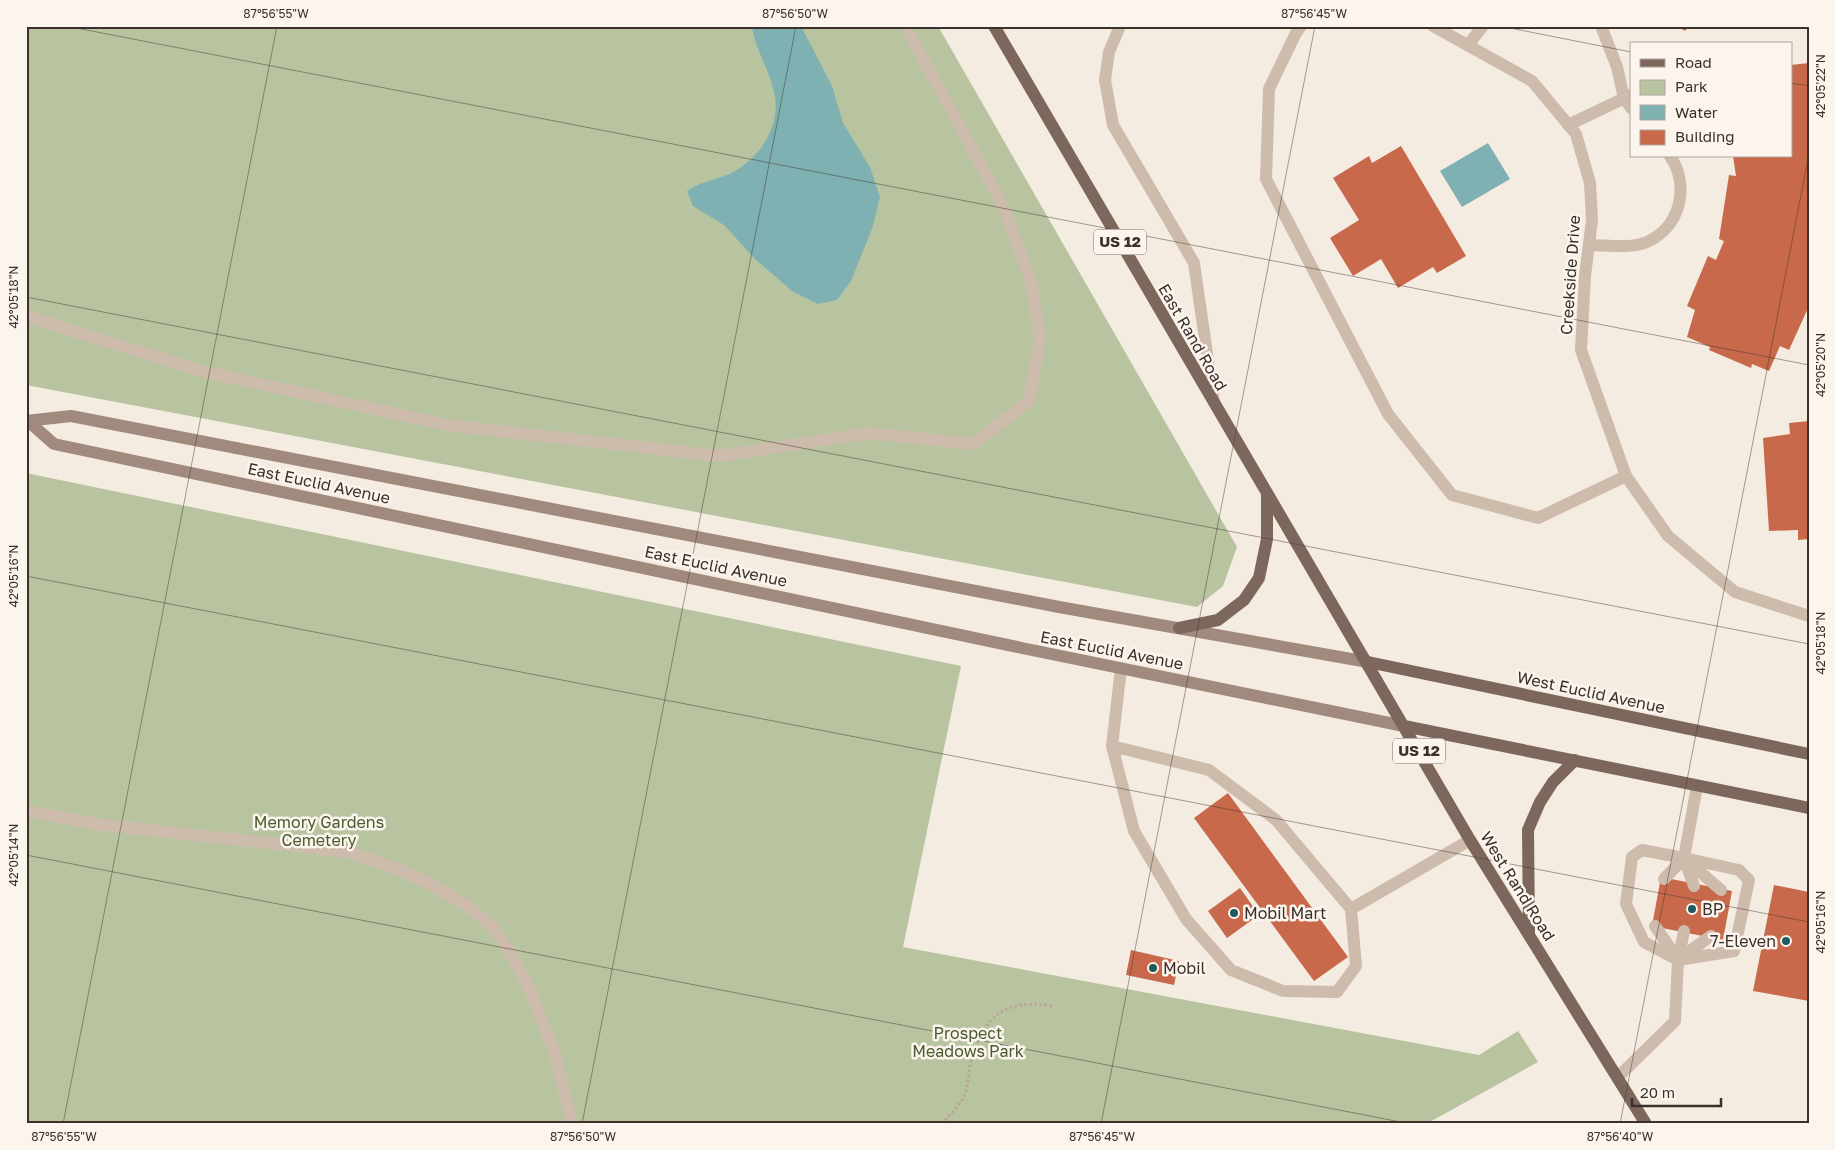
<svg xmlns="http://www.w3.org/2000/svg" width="1835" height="1150" font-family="'Golos Text',sans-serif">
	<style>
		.green { fill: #b8c4a0 }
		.water { fill: #7fb0b2 }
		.building { fill: #c8694b }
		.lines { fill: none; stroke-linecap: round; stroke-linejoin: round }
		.path { stroke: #b9a596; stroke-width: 3; stroke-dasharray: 2.5 2.5; stroke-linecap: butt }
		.service { stroke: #cdbbac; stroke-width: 12 }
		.minor { stroke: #cdbbac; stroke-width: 12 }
		.secondary { stroke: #a18a7d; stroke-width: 12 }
		.primary { stroke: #7d675c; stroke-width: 12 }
		.ticks { fill: none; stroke: #3b302b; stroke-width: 1; stroke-opacity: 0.45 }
		.poi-dot { fill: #1f5a5e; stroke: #fbf5ee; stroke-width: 2 }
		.labels { text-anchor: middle; stroke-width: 5; stroke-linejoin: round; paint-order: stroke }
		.shield { fill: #fbf5ee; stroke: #756b66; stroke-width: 1 }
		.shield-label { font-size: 15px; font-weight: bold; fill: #3b302b }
		.street-label { font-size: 16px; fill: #3b302b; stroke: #fbf5ee }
		.park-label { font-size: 16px; fill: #4a5a2e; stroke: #fbf5ee }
		.poi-label { font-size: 16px; fill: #3b302b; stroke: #fbf5ee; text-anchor: start }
		.neatline { fill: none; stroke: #3b302b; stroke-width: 2 }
		.ticks-label { font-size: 12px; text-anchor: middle; fill: #3b302b }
	</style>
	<rect width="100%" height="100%" fill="#f4ebe1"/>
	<path class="green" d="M26 26H938L1237 547 1223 586 1197 607 26 385Z
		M26 473 961 666 903 947 1479 1055 1518 1031 1538 1062 1426 1124H26Z"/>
	<path class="water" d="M752 26H801L832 86 843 123 870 167 880 197 873 226 851 281 837 300 818 304 792 291 755 259 724 225 693 206 687 191C704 180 718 180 733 172 761 157 782 124 774 92 769 69 755 49 752 26Z
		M1488 143 1510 179 1462 207 1440 171Z"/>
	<path class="building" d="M1677 26H1689L1685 31Z
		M1809 63V306L1789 350 1780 346 1769 371 1752 364 1751 368 1709 350 1710 347 1687 337 1695 310 1687 306 1708 256 1716 260 1724 241 1719 239 1729 175 1736 176 1733 156H1791V65Z
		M1401 146 1466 256 1437 273 1433 267 1398 288 1381 259 1353 276 1330 238 1359 220 1333 178 1369 156 1372 163Z
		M1809 421V539L1798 540V530L1769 531 1763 438 1790 434 1789 423Z
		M1228 793 1348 957 1314 981 1194 818Z
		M1661 877 1732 891 1723 940 1652 926Z
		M1774 885 1809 892V1001L1753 991Z
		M1240 888 1259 915 1227 938 1208 911Z
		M1131 950 1179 961 1174 985 1126 975Z"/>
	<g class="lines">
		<path class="path" d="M942 1124C948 1116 957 1108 962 1100 968 1090 968 1077 970 1066 982 1019 1001 998 1052 1006"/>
		<path class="service" d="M1120 26 1109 52 1105 80 1113 125 1194 263 1214 402
			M1301 26 1296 33 1269 89 1266 179 1388 414 1452 495 1538 518 1626 476
			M1601 26 1617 67 1624 98 1631 108
			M1468 45 1483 26
			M1568 125 1631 95
			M1589 245C1607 245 1630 249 1647 242 1681 227 1690 185 1670 156
			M26 316 201 371 447 425 720 456 869 433 973 444 1029 401 1040 339 1031 281 1003 206 905 26
			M1121 668 1112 746 1209 770 1276 820 1351 909 1470 840
			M1112 746 1134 831 1186 919 1231 970 1283 991 1337 992 1356 966 1351 909
			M26 811 103 825 349 852 402 871 434 886 467 906 492 926 511 954 531 992 555 1054 572 1124
			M1684 858 1694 886
			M1664 879 1684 858
			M1655 926 1677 958
			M1680 958 1711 936
			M1678 960 1644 942 1626 904 1632 857 1642 850 1684 858 1721 890
			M1678 960 1684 931
			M1618 1077 1675 1021 1678 960 1734 951 1749 880 1739 870 1684 858 1697 786"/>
		<path class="minor" d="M1433 26 1532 81 1576 134 1590 183 1592 220 1585 276 1581 350 1626 476 1668 536 1735 592 1809 616"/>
		<path class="secondary" d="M26 421 71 416 1059 607 1368 662
			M29 422 54 444 1022 648 1404 726"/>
		<path class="primary" d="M994 26 1470 840 1646 1124
			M1179 628 1218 620 1244 600 1259 578 1267 539V494
			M1368 662 1809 754
			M1404 726 1809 808
			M1529 932 1528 830 1540 802 1553 782 1575 760"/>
	</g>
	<path class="ticks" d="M66 26 1809 365M1500 26 1631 52M1791 83 1809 86M26 297 1809 644M26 576 1809 922M26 855 1411 1124M63 1124 277 26M582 1124 796 26M1101 1124 1315 26M1620 1124 1809 154"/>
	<g class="poi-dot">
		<circle cx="1692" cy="909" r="5"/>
		<circle cx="1234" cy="913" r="5"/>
		<circle cx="1786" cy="941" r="5"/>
		<circle cx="1153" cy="968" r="5"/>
	</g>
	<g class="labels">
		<g class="shield">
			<rect x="1094" y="229.5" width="52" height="25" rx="4"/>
			<rect x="1393" y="738.5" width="52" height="25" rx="4"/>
		</g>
		<g class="shield-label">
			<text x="1120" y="247">US 12</text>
			<text x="1419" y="756">US 12</text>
		</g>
		<g class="street-label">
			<text transform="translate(1570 275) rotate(-86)" y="6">Creekside Drive</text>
			<text transform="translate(1193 337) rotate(60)" y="6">East Rand Road</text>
			<text transform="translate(319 483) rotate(12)" y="6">East Euclid Avenue</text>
			<text transform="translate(716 566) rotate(12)" y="6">East Euclid Avenue</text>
			<text transform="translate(1112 650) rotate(11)" y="6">East Euclid Avenue</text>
			<text transform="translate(1591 692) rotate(12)" y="6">West Euclid Avenue</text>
			<text transform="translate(1518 886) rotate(58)" y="6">West Rand Road</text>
		</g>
		<g class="park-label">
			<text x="319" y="828">Memory Gardens<tspan x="319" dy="18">Cemetery</tspan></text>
			<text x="968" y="1039">Prospect<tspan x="968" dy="18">Meadows Park</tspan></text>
		</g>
		<g class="poi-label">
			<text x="1702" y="915">BP</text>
			<text x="1244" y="919">Mobil Mart</text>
			<text x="1776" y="947" text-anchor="end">7-Eleven</text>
			<text x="1163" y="974">Mobil</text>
		</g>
	</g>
	<rect width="1835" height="1150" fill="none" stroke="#fbf5ee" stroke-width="55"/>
	<rect x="1630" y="42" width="162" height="115" fill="#fbf5ee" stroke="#aea6a0"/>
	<rect x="1640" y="59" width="25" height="8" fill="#7d675c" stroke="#aea6a0"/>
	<text x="1675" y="68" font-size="15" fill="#3b302b">Road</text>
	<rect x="1640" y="80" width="25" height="15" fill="#b8c4a0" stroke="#aea6a0"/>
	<text x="1675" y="92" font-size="15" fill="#3b302b">Park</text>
	<rect x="1640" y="105" width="25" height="15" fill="#7fb0b2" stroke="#aea6a0"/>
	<text x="1675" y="118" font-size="15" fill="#3b302b">Water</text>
	<rect x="1640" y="130" width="25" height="15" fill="#c8694b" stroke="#aea6a0"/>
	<text x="1675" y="142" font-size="15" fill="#3b302b">Building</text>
	<path d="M1632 1098v8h89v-8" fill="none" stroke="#3b302b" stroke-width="2.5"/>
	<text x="1640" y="1098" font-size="15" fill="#3b302b" stroke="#fbf5ee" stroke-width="4" paint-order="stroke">20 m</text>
	<rect x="28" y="28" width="1780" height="1094" class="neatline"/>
	<g class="ticks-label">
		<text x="276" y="18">87°56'55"W</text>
		<text x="795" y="18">87°56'50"W</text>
		<text x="1314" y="18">87°56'45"W</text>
		<text transform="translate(1821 86) rotate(-90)" y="4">42°05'22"N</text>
		<text transform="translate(14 297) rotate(-90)" y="4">42°05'18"N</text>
		<text transform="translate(1821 365) rotate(-90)" y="4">42°05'20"N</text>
		<text transform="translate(14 576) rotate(-90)" y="4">42°05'16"N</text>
		<text transform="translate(1821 643) rotate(-90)" y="4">42°05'18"N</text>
		<text transform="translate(14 855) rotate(-90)" y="4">42°05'14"N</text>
		<text transform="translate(1821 922) rotate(-90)" y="4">42°05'16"N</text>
		<text x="64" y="1141">87°56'55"W</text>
		<text x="583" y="1141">87°56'50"W</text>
		<text x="1102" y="1141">87°56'45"W</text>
		<text x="1620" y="1141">87°56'40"W</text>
	</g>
</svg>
